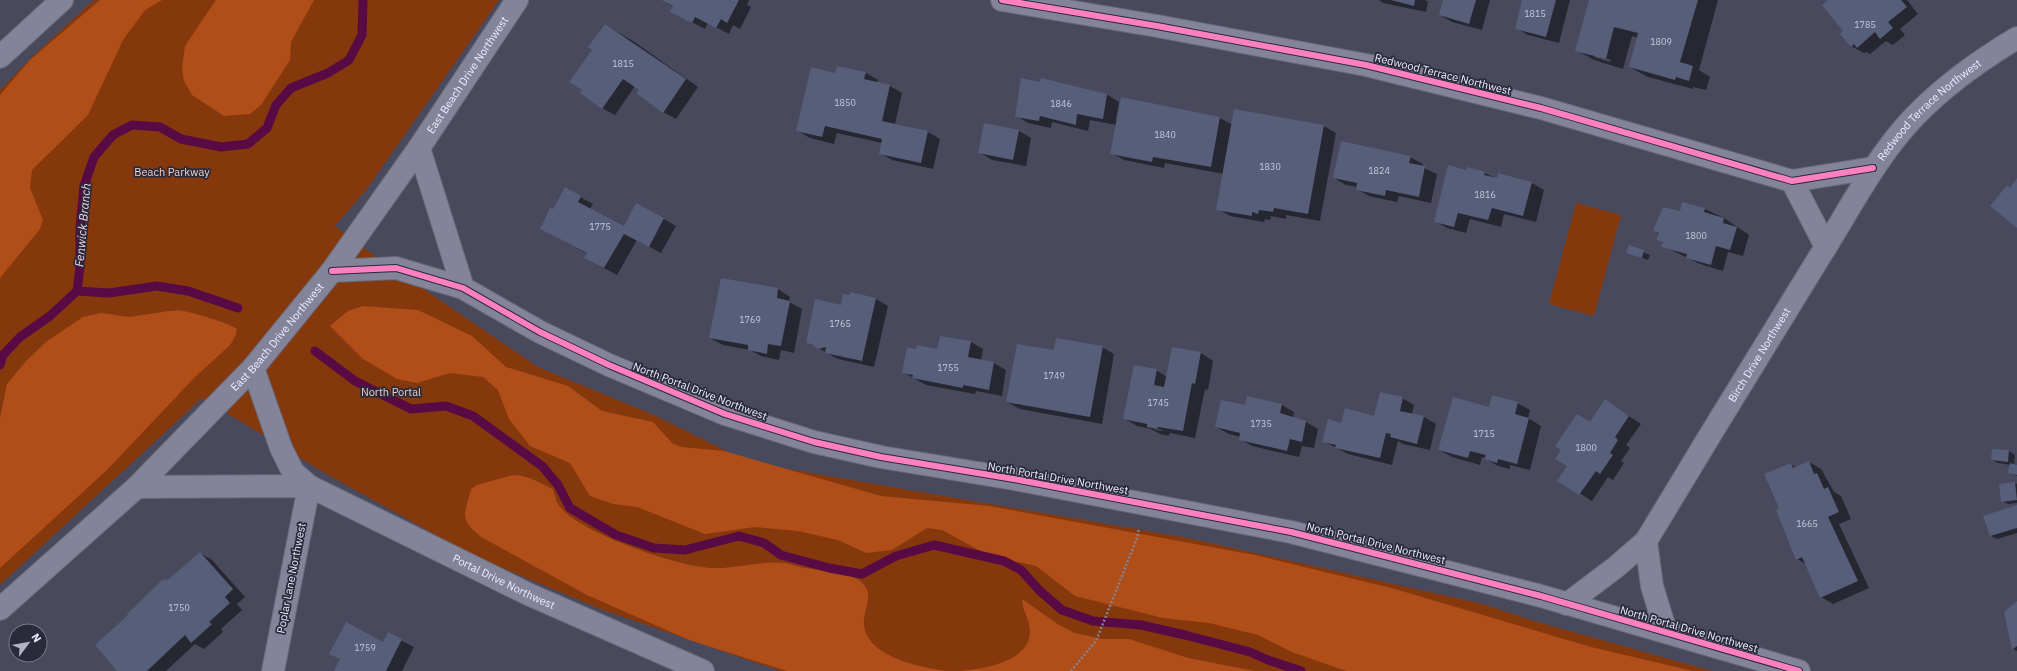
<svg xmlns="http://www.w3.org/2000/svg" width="2017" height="671" font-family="'IBM Plex Sans',sans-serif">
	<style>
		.green { fill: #86380d }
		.forest { fill: #b04e19 }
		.shadow { fill: #0007; fill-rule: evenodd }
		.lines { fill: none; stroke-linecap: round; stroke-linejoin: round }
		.stream { stroke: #580a44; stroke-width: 9 }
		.building { fill: #565e79 }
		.minor-casing { stroke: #686878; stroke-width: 24 }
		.tertiary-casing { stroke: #686878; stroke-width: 24 }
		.path { stroke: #838394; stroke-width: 2.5; stroke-dasharray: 2 2; stroke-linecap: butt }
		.minor { stroke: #838399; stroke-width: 22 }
		.tertiary { stroke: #838399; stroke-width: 22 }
		.cycleway-casing { stroke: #2a2a3b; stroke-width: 8 }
		.cycleway { stroke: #ff80c0; stroke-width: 6 }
		.labels { text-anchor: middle; stroke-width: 3.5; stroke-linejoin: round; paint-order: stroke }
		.number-label { font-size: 9px; fill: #c6c8dd }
		.street-label { font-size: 11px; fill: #ebecfe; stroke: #2a2a3b }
		.park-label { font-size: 11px; fill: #edcfc3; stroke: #2a2a3b }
		.water-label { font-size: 12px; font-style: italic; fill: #f3d6e6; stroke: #2a2a3b }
	</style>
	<rect width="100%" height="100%" fill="#49495d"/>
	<path class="green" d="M94 0H499L366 190 335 226 371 253 538 367 654 415 748 462 1188 538 1483 604 1534 621 1712 671H780L603 610 474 556 328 475 202 398 0 585V90L33 56Z
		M1576 203 1621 215 1594 316 1549 304Z"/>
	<path class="forest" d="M100 0H162L145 10 123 40 88 115 32 170 30 188 43 220 40 229 0 278V95L30 60Z
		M216 0H314L291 42 290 60 261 105 250 114 224 116 192 95 184 81 182 68 185 46Z
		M363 306 418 310 472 336 506 367 568 386 602 411 653 422 672 443 681 447 724 451 881 496 989 506 1255 555 1395 589 1591 647 1693 671H1346L1292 652 1258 635 1209 623 1163 618 1075 596 1036 566 988 555 942 530 927 528 892 550 866 553 838 540 798 531 755 527 705 534 637 507 613 504 590 496 570 463 530 446 509 419 498 390 483 377 450 373 417 383 397 379 363 359 330 326 348 311Z
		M169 311C174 311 178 310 182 311 193 312 228 323 237 329L236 335 230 345 194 378 108 469 0 568V418L7 384 26 361 46 342 83 317 101 313 129 317Z
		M513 475C531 476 537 482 553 489 555 496 556 503 561 508 581 533 681 568 713 568 736 569 765 560 785 563 794 565 803 568 812 569 827 572 849 571 861 582 876 595 863 608 864 624 866 657 920 667 946 671H787L689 640 587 595 481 537C458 518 465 515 471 489L477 485Z
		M1022 599 1059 625 1075 633 1103 639H1129L1188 658 1255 671H957C980 670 1030 662 1030 632 1030 620 1022 610 1022 599Z"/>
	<path class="shadow" d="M661 0H749L747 5 751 7 740 29 733 25 729 34 708 23 705 29 684 18 674 7Z
		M1379 0H1425L1428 2 1426 12 1383 3Z
		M1444 0H1490L1482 30 1452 22 1440 15Z
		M1523 0H1570L1559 43 1528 35 1516 28Z
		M1590 0H1718L1699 70 1710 77 1706 90 1693 87V89L1648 77 1630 67 1638 38 1632 36 1623 69 1594 60 1576 50ZM1594 55 1611 60 1610 62 1594 57Z
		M1830 0H1907L1918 14 1900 29 1905 35 1893 45 1886 41 1870 54 1866 52 1864 53 1851 46Z
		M605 25 633 41 698 87 676 119 663 112 635 86 615 115 602 108 594 50Z
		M866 73 878 80 877 83 890 86 902 93 895 124 928 132 940 139 933 169 892 160 880 153 882 143 837 133 834 144 810 138 798 131 836 74Z
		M1042 79 1106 94 1119 102 1116 120H1118L1220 118 1233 125 1235 110 1324 126 1336 133 1320 221 1286 215V219L1271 216 1270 220 1265 219 1264 222 1230 216 1218 209 1224 174 1165 163 1164 168 1124 160 1111 153 1117 125 1090 120 1088 131 1052 122 1051 128 1028 123 1016 116 1041 83Z
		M1019 131 1031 138 1026 166 992 160 979 152Z
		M1410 157 1423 164 1422 167 1437 174 1431 203 1399 196 1397 202 1369 196 1357 189 1358 187 1346 185 1334 178Z
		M1467 171 1485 173 1497 179 1499 174 1532 183 1544 190 1536 222 1504 214 1501 227 1470 219 1466 233 1447 228 1435 221Z
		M580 197 593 204 590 209 624 227 664 219 676 226 661 253 637 240 617 275 585 258 588 254 541 229 554 210Z
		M1683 203 1705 209 1724 218 1749 235 1743 256 1728 252 1723 271 1700 264 1663 246 1664 243 1658 239 1659 234 1655 231 1680 212Z
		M1629 246 1650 255 1648 260 1627 252Z
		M722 279 778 289 790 297 789 302 802 309 794 353 781 350 779 360 761 356 750 350 723 345 710 338Z
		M850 293 876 299 888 306 874 367 838 359 807 342 842 307Z
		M971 342 983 349 981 361 994 363 1006 370 1002 396 976 391 975 394 926 385 903 372 917 350H938Z
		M1102 347 1114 354 1102 424 1020 409 1007 402 1055 351Z
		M1173 348 1201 353 1213 361 1208 390 1205 389 1195 438 1170 433 1169 436 1160 434 1151 429 1137 426 1125 419 1156 370 1167 377ZM1154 428 1162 430V431L1156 430Z
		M1248 397 1282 405 1294 412 1293 418 1306 422 1318 429 1314 448 1302 446 1299 457 1252 446 1240 439 1241 437 1229 434 1216 427 1246 406Z
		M1402 398 1414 405 1412 414 1424 417 1436 424 1430 450 1403 444 1398 441 1392 465 1348 454 1323 441 1342 424 1375 417Z
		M1606 401 1641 424 1626 445 1630 448 1621 461 1624 463 1613 480 1608 477 1592 501 1559 480 1569 466 1591 423Z
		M1517 403 1530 410 1528 418 1541 426 1530 470 1510 465V469L1498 466 1482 457 1480 465 1452 457 1439 450 1490 408Z
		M1993 450 2009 451 2015 455 2014 465 2017 466V476L2009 472 2011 465 1998 463 1992 460Z
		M1809 462 1821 469 1834 492 1841 496 1851 519 1839 524 1869 588 1833 604 1821 597 1807 565 1797 559 1780 509 1791 464 1796 468Z
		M2015 483 2017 484V503L2008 504 2002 501 2000 485Z
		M2017 506V533L1997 539 1991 536Z
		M200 553 212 560 245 597 237 604 242 610 221 629 223 632 204 649 195 644 166 671H119L170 580Z
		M2017 602V651L2013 649Z
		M388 634 414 647 402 671H335L383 643Z"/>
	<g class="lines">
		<path class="stream" d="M77 291 109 293 157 286 188 291 238 308
			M315 351 355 381 411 409 446 406 473 416 542 466 558 485 570 508 616 535 654 548 685 550 739 536 764 543 781 555 829 568 862 574 896 556 934 545 1004 561 1021 570 1040 591 1062 610 1093 621 1141 625 1185 635 1250 652 1268 660 1301 671
			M0 365 3 355 20 337 50 316 77 291 80 267V228L84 186 94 157 113 135 132 125 160 127 181 139 221 147 248 144 267 128 276 105 291 88 328 73 349 60 362 35 363 0"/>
	</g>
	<path class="building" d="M661 0H739L727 23 721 19 716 28 695 17 692 23 670 12 673 6Z
		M1391 0H1415L1414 6Z
		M1443 0H1476L1469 24 1439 15Z
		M1522 0H1556L1546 37 1515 29Z
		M1589 0H1698L1680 62 1693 66 1689 81 1676 77 1675 80 1629 67 1638 33 1614 27 1606 59 1575 51Z
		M1828 0H1901L1907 7 1888 22 1893 28 1880 39 1875 32 1857 48 1854 44 1851 47 1840 34 1843 31 1822 5Z
		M605 24 686 79 663 113 636 93 639 90 623 79 602 109 580 93 582 90 569 82 592 50 588 47Z
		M837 66 866 72 864 79 890 85 882 121 928 131 921 163 879 154 882 139 825 126 822 137 796 131 811 67 835 73Z
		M1021 78 1040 82 1041 78 1107 94 1103 119 1077 114 1076 125 1040 116 1039 121 1015 117Z
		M1121 97 1220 117 1211 167 1153 157 1152 162 1110 154Z
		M1234 109 1324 125 1308 214 1274 208 1273 212 1259 210 1258 214 1252 212V216L1216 210Z
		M984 123 1019 130 1013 160 978 153Z
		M1341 141 1411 156 1409 163 1425 166 1419 197 1386 190 1385 196 1356 190 1357 183 1333 178Z
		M1448 165 1466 170 1467 167 1485 172 1484 175 1497 178 1498 173 1532 182 1523 216 1492 208 1488 220 1458 213 1454 227 1434 222Z
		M2017 178V228L1990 206 2007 185 2010 188Z
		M565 187 581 196 578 202 624 226 636 203 664 218 649 247 624 234 604 268 584 258 587 253 540 229 550 208 553 209Z
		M1682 202 1705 208 1704 212 1724 218 1723 223 1737 227 1730 250 1716 246 1711 265 1686 258 1687 254 1661 247 1663 242 1656 240 1659 233 1653 231 1663 207 1680 211Z
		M1629 245 1644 250 1642 258 1626 253Z
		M721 278 778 288 777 298 790 301 781 346 768 344 767 354 748 350V345L709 338Z
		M850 292 876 298 862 361 825 353 826 347 818 349 811 344 806 343 815 299 841 305 843 294 849 295Z
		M940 336 971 341 968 357 994 362 989 390 963 385V388L912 378 913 375 902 373 907 347 916 349 917 345 937 349Z
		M1056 338 1103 346 1090 417 1006 402 1017 344 1054 350Z
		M1172 347 1201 352 1195 384 1192 383 1183 431 1158 427 1157 429 1147 427V424L1123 419 1134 365 1157 369 1154 385 1164 387Z
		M1380 392 1403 397 1400 411 1424 416 1417 444 1390 437 1391 434 1386 433 1380 458 1335 448 1336 445 1322 442 1328 419 1341 423 1345 408 1374 416Z
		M1492 395 1518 402 1515 414 1529 418 1517 464 1498 459 1497 463 1484 459 1486 455 1470 451 1468 458 1438 450 1453 397 1489 407Z
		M1247 396 1282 404 1280 413 1306 421 1302 442 1290 439 1287 451 1239 440 1240 433 1215 427 1221 400 1245 405Z
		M1605 399 1629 416 1615 437 1618 440 1610 453 1613 455 1600 474 1596 471 1579 495 1557 481 1567 466 1555 459 1561 450 1555 446 1577 414 1590 422Z
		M1992 449 2009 450 2008 462 1991 460Z
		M1809 461 1814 474 1817 473 1824 489 1828 487 1839 512 1828 517 1858 581 1820 598 1802 557 1796 560 1776 510 1779 508 1764 474 1791 463 1793 468Z
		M2010 463 2017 465V475L2008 473Z
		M2015 482 2017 500 2001 502 1999 484Z
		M2017 505V528L1990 536 1983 516Z
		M200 552 233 589 225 597 230 603 209 622 212 624 191 643 185 635 147 671H117L95 645 128 615 127 614 162 580 169 579Z
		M2017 601V646L2012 650 2004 612Z
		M346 622 383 642 388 632 402 639 386 671H334L340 659 329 654Z"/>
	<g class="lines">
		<g class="minor-casing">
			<g id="minor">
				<path d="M1002 0 1157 26 1366 65 1541 108 1792 181 1873 168"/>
				<path d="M419 148 463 288"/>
				<path d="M1792 181 1826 247"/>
				<path d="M332 271 396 268 463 288 540 332 609 365 725 414 814 442 881 457 1014 479 1291 532 1541 596 1799 671"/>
				<path d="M253 368 281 448 293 472 309 486 273 671"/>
				<path id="s1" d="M137 487 309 486 528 594 703 671"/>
				<path d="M1646 541 1652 586 1666 632"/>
				<path id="s2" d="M1567 604 1616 567 1646 541C1705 443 1765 345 1825 248 1853 203 1877 156 1914 117 1944 86 1980 60 2017 38"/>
				<path id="s3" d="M0 609 137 487 253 368 332 271 419 148 517 0"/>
			</g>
		</g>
		<g class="tertiary-casing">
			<path id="tertiary" d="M0 57 62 0"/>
		</g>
		<path class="path" d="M1071 671 1096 641 1137 538 1139 529"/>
		<use href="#minor" class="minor"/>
		<use href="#tertiary" class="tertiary"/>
		<g class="cycleway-casing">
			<path id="cycleway" d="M1002 0 1157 26 1366 65 1541 108 1792 181 1873 168
				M332 271 396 268 463 288 540 332 609 365 725 414 814 442 881 457 1014 479 1291 532 1541 596 1799 671"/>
		</g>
		<use href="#cycleway" class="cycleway"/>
	</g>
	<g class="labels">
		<g class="number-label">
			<text x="1535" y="17">1815</text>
			<text x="1865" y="28">1785</text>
			<text x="1661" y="45">1809</text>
			<text x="623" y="67">1815</text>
			<text x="845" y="106">1850</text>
			<text x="1061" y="107">1846</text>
			<text x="1165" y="138">1840</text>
			<text x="1270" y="170">1830</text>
			<text x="1379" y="174">1824</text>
			<text x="1485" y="198">1816</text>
			<text x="600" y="230">1775</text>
			<text x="1696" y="239">1800</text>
			<text x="750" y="323">1769</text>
			<text x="840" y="327">1765</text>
			<text x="948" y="371">1755</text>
			<text x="1054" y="379">1749</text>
			<text x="1158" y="406">1745</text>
			<text x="1261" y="427">1735</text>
			<text x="1484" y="437">1715</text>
			<text x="1586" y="451">1800</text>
			<text x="1807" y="527">1665</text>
			<text x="179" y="611">1750</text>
			<text x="365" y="651">1759</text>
		</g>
		<g class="street-label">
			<text dy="4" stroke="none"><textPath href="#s3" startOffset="713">East Beach Drive Northwest</textPath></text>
			<text transform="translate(1443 74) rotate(14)" y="4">Redwood Terrace Northwest</text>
			<text dy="4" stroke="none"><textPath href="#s2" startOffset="619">Redwood Terrace Northwest</textPath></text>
			<text dy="4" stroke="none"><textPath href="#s3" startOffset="389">East Beach Drive Northwest</textPath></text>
			<text dy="4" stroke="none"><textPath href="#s2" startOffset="319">Birch Drive Northwest</textPath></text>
			<text transform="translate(700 391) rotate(21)" y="4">North Portal Drive Northwest</text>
			<text transform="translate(1058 478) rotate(10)" y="4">North Portal Drive Northwest</text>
			<text transform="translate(1376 543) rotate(14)" y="4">North Portal Drive Northwest</text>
			<text transform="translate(291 578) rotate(-79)" y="4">Poplar Lane Northwest</text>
			<text dy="4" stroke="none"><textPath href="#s1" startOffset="389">Portal Drive Northwest</textPath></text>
			<text transform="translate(1689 629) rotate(16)" y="4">North Portal Drive Northwest</text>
		</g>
		<g class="park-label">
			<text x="172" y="176">Beach Parkway</text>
			<text x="391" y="396">North Portal</text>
		</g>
		<g class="water-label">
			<text transform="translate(83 225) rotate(-85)" y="4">Fenwick Branch</text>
		</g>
	</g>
	<g transform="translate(28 643) rotate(58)"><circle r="19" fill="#2a2a3b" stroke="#777889"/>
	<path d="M0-3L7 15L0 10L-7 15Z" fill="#b2b3c6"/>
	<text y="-6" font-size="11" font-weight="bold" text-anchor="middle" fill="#ebecfe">N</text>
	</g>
</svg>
